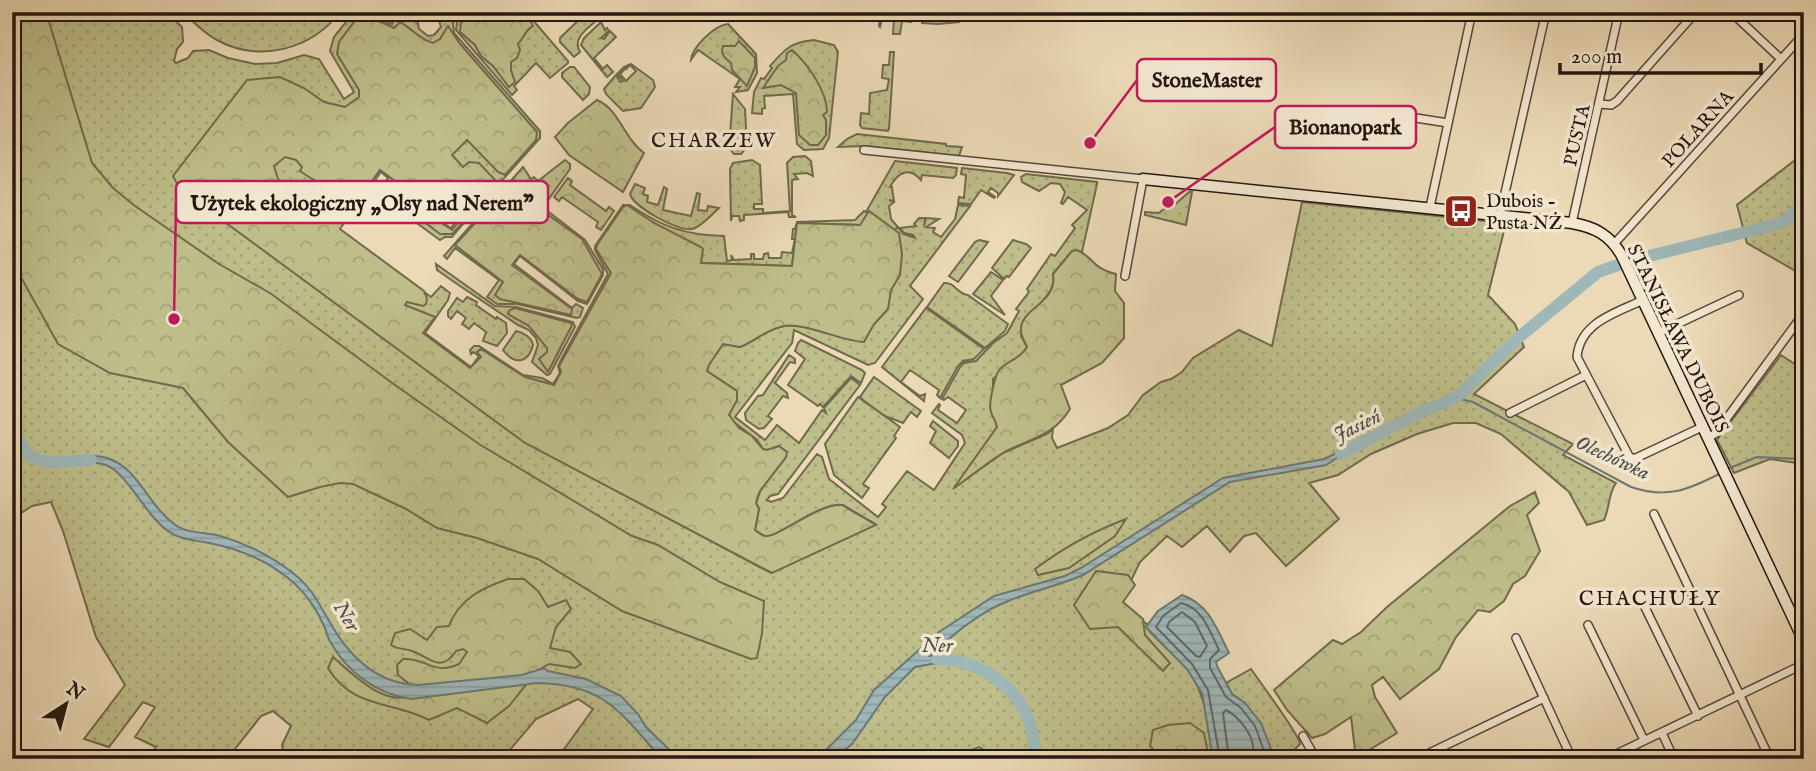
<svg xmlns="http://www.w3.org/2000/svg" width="1816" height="771" font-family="'IM FELL English',serif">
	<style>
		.grass { fill: url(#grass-dots); stroke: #706a4d; stroke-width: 2; fill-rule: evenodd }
		.forest { fill: url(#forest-crowns); stroke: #706a4d; stroke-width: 2 }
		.water { fill: url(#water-rules); stroke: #6d7775; stroke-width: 2 }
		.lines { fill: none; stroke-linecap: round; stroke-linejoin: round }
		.shore { stroke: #606764; stroke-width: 2 }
		.stream { stroke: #6d7775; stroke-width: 2 }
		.river { stroke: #9eb8b9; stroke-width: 12 }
		.street-casing { stroke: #55473a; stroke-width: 10 }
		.secondary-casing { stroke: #231610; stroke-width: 13 }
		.street { stroke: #f3e7d0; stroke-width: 7 }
		.secondary { stroke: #f3e7d0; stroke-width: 10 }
		.labels { text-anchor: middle; stroke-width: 7; stroke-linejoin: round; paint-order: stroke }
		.street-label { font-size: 19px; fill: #231610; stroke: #f3e7d0 }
		.poi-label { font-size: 19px; fill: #231610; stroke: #f3e7d0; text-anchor: start }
		.neighbourhood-label { font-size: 21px; letter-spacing: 2px; fill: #231610; stroke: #f3e7d0 }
		.water-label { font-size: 21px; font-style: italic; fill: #4e4f4b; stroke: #f3e7d0 }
		.leader { fill: none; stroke: #c2185b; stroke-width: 2.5 }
		.callout-dot { fill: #c2185b; stroke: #f3e7d0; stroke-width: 2.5 }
		.callout { fill: #f3e7d0; stroke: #c2185b; stroke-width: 2.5 }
		.callout-label { font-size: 21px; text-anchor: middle; font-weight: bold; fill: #231610 }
	</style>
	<defs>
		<pattern id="grass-dots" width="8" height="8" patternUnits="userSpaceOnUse" patternTransform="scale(1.75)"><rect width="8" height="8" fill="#bebe8a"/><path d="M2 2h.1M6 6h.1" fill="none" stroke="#a3a376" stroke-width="1.8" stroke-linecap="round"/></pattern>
		<pattern id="forest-crowns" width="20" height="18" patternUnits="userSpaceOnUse" patternTransform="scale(1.75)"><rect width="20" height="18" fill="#bebe8a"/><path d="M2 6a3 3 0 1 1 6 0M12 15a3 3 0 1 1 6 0" fill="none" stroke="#a3a376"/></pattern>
		<pattern id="water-rules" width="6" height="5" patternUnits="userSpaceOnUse" patternTransform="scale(1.75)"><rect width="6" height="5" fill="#9eb8b9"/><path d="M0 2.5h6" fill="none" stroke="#889d9e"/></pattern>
	</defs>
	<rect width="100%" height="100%" fill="#ecdab7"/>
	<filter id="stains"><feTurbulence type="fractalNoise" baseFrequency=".00286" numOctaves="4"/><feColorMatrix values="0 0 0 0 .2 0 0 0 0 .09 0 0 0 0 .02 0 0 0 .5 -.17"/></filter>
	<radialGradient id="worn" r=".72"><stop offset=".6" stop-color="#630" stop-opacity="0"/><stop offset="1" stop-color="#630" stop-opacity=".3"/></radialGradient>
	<path class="grass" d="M12 12H125L127 16 137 12H166L182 27 183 42 177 49 174 61 176 63 188 58 193 51 209 50 228 58 255 64 277 63 304 55 319 59 344 99 354 92 330 51 334 37 354 12H389L385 21 392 24 397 13 418 23 419 29 428 36 434 35 441 27 437 15 439 16V12H463L453 23 454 33 540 131V138L473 213 453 202 440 221 451 228 461 214 468 218 452 237H445L440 240 392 205 385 213 376 207 393 183 388 180 375 196 388 178 381 172 360 201 367 206 374 200 364 214 355 208 339 229 431 297 441 286 450 293 448 300 425 333 471 367 479 356 473 352 471 354 470 350 474 346H479L523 375 542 378 553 384 560 373 558 366 563 356 608 274 595 250V246L623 205H630C663 227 684 235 724 236L727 261 732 260 731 255 734 260 751 259V254H754V259H763L764 254 768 253 769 258H781L782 252 792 253 795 239H792L793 229H795L797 222 855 220 864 211 866 212 895 161 957 168 956 175 953 178 922 175 921 180C908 165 897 174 890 187H892L894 201 889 200 894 202 889 206 891 219 897 226 896 229 898 227 903 234 915 238 913 235 904 233 900 228 916 226 914 224 919 218H925L924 226 926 218 939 219 926 227 935 228 933 232 941 237 955 219 958 205 970 206 910 286 923 299 875 363 868 365 794 330 792 343 735 417 765 440 777 425 799 443 822 410 826 413 824 408 851 378 860 385 778 494 770 496 767 500 771 502 783 498 817 454 822 457 829 479 878 517 886 507 882 504 907 471 934 490 965 443 962 435 932 413 939 404 940 405 938 410 957 423 966 410 948 397 944 400 942 399 960 367 964 363 976 361 993 343 1007 333 1019 311 1016 309 1029 292 1027 289 1051 254 1055 256 1075 228 1072 225 1087 210 1068 197 1063 204 1061 203 1065 192 1060 184 1051 183 1039 191 1022 182 1021 177 1026 174 1097 182V184L1082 252 1072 251 1053 274C1056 290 1044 298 1036 309 1030 317 1026 327 1021 336L1027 347 1022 355 993 379V397L990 406 997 427 955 487 1003 453 1047 434 1053 429 1052 438 1057 448 1108 428 1128 415 1143 395 1161 382 1171 379 1182 372 1193 358 1239 330 1272 346 1302 202 1506 223 1488 295 1515 324 1524 347 1474 394 1573 444 1563 455 1616 483C1608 494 1610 507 1604 520L1587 525 1569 492 1501 434 1476 423H1453L1417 434 1371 454 1338 475 1309 483 1339 519 1286 566 1256 533 1244 536 1230 552 1207 526 1182 547 1167 536 1140 562 1120 603 1147 624 1146 627C1159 643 1176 655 1188 670 1207 696 1209 728 1213 759H988L990 754 979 747 949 759H557L593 709 578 699 536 719 502 759H284L282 745 291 726 273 711 261 716 227 759H148L156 747 135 737 155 707 143 702 109 747 84 739 125 685 96 637 63 531 51 502 32 506 12 519 17 491 12 485ZM797 223 860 225 900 275 890 290 888 309 874 324 864 341C841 341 804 322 784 326 767 329 755 341 740 347L723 344 708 365 707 371 737 391V400L729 411 730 419 757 440 763 449 767 450 779 446 786 457 760 491 756 503 759 509 755 530C756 531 764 536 765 536 778 539 818 502 843 505L875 524 771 573 525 442 701 263 792 266Z
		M183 12H340C311 50 259 63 217 40 204 33 193 22 183 12Z
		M467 12H526L568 61V63L550 78 536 63 514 86 517 90 512 95 456 30 457 22Z
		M587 12 597 20C587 29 572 38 580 52L574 57 560 42V38Z
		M880 12H960L959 22 938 24 922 23V14L912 13 911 22 902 21 900 34H893L894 19H882L880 27 879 26Z
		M601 22 605 30 607 28 609 31 601 38 604 39 610 31 616 37 594 58 603 69 607 65 613 72 607 77 581 45 584 38Z
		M728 24 756 54 757 73 748 90 736 92 740 87H735L740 79 698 50 691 60C692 47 715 25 728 24Z
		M814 40 834 45 838 52 829 138 823 149 804 150 797 144 793 94 764 96 765 108 762 109V114L752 113 754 92 761 78 764 79 772 68 770 66C785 49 791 42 814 40Z
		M890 52H894L889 129 888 131 862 128 860 125 861 113 869 114 870 93 887 90 889 79 882 78 883 65H889Z
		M631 64 653 80 655 87 641 108 623 111 606 94 604 89 616 75 620 82 623 81 617 74 623 68 624 70 620 74 626 81 636 71 630 65 626 69 624 67Z
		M570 67H574L590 87 589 94 583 100 562 77V73Z
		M733 94 745 109 747 147 741 154H734L729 148Z
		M857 134 946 144V146L962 147 959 156 864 146 838 147 847 139Z
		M1804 153V276L1747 243 1737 205Z
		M805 156 811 161 813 176 807 173 794 174 798 179 792 180V215L796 217H789L788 212 744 215V220L740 221 739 216H732L731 221 730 169 733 163 752 160 760 165 762 204H754V209H763V213L790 211 787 163 793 157Z
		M565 160 570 164V169L546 203 545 209 585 240 603 269V275L587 304 578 301 520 256 514 264 572 308 576 304 583 308 580 317 577 318 517 304H497L487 297 499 280 455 248 447 259 444 256 486 208 491 211 493 209 502 218 511 209 510 207 522 196 509 183 523 167 531 179 534 177 538 181Z
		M962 168 1007 173 1014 175 998 196V193L991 188 988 192 995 197 994 198 981 190 971 204 958 203 959 197 964 198 966 175 961 174Z
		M635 184 645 188 643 194 648 196 647 202 658 205 664 187 667 189 663 210 691 216 697 193 700 194 698 210 707 211 708 206 719 208C712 214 701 227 692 229 679 232 633 207 630 194Z
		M1189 192H1192L1186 225 1145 215V212L1159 213 1164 209H1170Z
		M979 240 988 242 958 282 949 276 975 242Z
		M1013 240 1026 244 1031 248 1009 277 1007 276 1004 279 992 268Z
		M436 264 495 306 516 307 573 322 575 327 550 374 547 375 532 362 538 345 536 338 529 330 518 325 460 286 437 270Z
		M991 272 1003 280 991 296 1005 315 973 294Z
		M944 283C955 282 957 294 968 295L1008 324 1005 331 985 348 927 307Z
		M467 297 477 302 476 305 496 319 497 317 506 323 507 333 497 346 483 341 486 332 474 323 469 329 462 324 466 318 457 311 451 319 448 316V311L457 298 463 302Z
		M926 308 984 349 974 359 963 361 958 366 940 398 937 395 939 390 910 370 901 382 920 396 925 394 924 401 882 367Z
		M516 331C523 332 532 338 533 345 528 364 514 365 503 350Z
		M801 340 862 370 865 373 861 383 851 376 823 407 820 404 818 406 788 385 805 359 795 351 798 343Z
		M789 355 795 359V363L790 362 775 383 787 393 788 398 783 396 768 416 772 419 764 428 759 429 746 420 745 413 758 396 763 395Z
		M1781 355 1804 370V464L1770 459 1734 473 1717 440Z
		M874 377 921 411 917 417 911 412 903 423 885 416 863 400 860 397Z
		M858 397 900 427 894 436 896 438 863 484 869 488 862 498 834 475 825 444Z
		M933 421 958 441V446L949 458 930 443 936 431 930 426Z
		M1251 669C1259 681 1300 735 1300 744L1290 754 1298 759H1266L1271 749 1245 703 1232 694 1226 683Z"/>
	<path class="forest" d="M12 12H46L92 163 113 188 135 206 219 264 270 293 395 385 479 444 632 536 658 545 720 582 764 601 762 633 757 658 751 659 622 611 538 559 477 538 437 528 406 509 353 484 340 483 320 487 288 497 228 442 183 388 110 373 58 344 12 261Z
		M473 12H522L531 22 533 26C525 30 524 38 518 44L520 50 517 58 511 62V70L515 82 509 87 493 66 481 56 475 45 460 32 461 23Z
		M360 14 371 17 394 28 400 22C413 29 418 39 433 43L440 39 448 26 460 44 537 132 536 140 505 175 498 172 467 140 452 155 463 167 469 162 479 163 496 181 473 210 452 199 437 220 452 230 463 216 466 219 452 234H440L394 199 385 210 382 205 395 181 380 170 358 200C352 198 348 195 342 192 324 186 316 182 300 171L302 167 296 160 285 157 274 166 278 179 322 213 327 214 331 210 330 200 348 213V217L340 229 424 291 427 298 426 304 423 306 407 302 405 305 435 317 423 333 470 368 481 357 477 352 481 349 525 377 554 385 561 372 559 366 611 273 596 249 597 245 623 207 627 205 654 223 701 247 703 249 701 263 792 266 797 223 860 225 869 211 899 233 902 254 900 275 891 290 888 309 874 324 864 342C841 341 804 322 784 326 767 329 755 341 740 347L723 344 709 365 707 371 737 391V400L729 415 739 428 752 436 763 449 767 450 779 446 787 452 786 457 760 491 756 503 759 509 755 530C756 531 763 536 765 536 778 538 818 503 842 505L876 525 772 573 525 443 180 189 173 176 247 80 280 77 304 88 324 102 345 107 359 97V90L337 54 339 42Z
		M739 41 755 58V67L747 86 732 70 731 63C725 58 720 55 723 46H735Z
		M792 50C807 63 827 91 827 112L823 115 826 120V135L818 145H810L799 135 796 93 781 85 763 88 778 66 786 60 787 53Z
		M597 100C619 109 625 140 644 153L623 192 569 155 555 137 568 123Z
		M568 178 572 181 570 185 606 211 609 207 614 211 601 230 596 227 598 222 562 197 559 201 554 197Z
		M537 185H543L548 193 543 206 544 212 582 239 602 274 587 302 578 299 520 255 512 265 572 309 571 315 500 299 495 295 503 282 455 245 486 211 502 220 517 202 526 203 527 197 536 196 532 189Z
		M1077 250C1095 258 1091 268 1116 274L1115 291 1124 303V338L1102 363 1061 385 1070 409C1053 437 1030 438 1003 453 986 463 970 477 953 489L997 427C996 421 993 418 991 412 988 405 995 374 1000 369 1009 360 1020 359 1027 347 1025 341 1021 337 1021 331 1019 308 1058 304 1053 274L1072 251Z
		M515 308 571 323 572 325 548 372 539 359 547 352V348L529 326 508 314 510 310Z
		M1535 492 1539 503 1527 515 1540 551 1525 576 1513 584 1504 601 1490 612 1478 610 1456 637 1439 669 1400 699 1383 677 1372 685 1375 697 1397 733 1356 758 1351 717 1325 734 1312 738 1287 710 1274 690 1333 640 1342 644 1361 632 1387 607 1510 506Z
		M1126 519 1115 536 1069 568 1038 575 1035 569C1063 548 1094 531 1126 519Z
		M1096 571 1128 575 1135 585 1123 602 1143 619 1145 635 1170 663 1163 671 1118 627 1090 629 1074 605Z
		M508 579H524L538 591 548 607 566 600 571 609 556 627 550 648 570 652 581 664 575 668 549 664 537 671 509 706 487 723 457 708 429 720C393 701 352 709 328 668L333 657C352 674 386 709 414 694L408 683 398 675 397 665 403 659C426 657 433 676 459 664L467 652 463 649 456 651C441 674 430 657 412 651 404 648 399 650 391 645L395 633 410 629 427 640 437 627 449 626C459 599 482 588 508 579Z
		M1190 723 1204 733 1209 759H1162L1150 746 1153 730 1168 725Z"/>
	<path class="water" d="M1361 442 1326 465 1230 482 1083 575C1058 586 1031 591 1006 602 978 613 952 635 930 656L954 660 915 667 885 697 852 744 833 759H810L827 749 856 720 874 690 939 632 994 596 1065 576 1081 568 1223 478 1324 459Z
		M95 456C136 458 145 503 174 524 187 534 205 532 220 536 248 544 279 560 300 579 313 591 319 604 328 619 347 654 376 684 418 685L522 675 544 668 548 671 586 679 621 696 638 714 646 727 679 759 661 758C620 712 604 684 537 683L411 699C377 694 348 673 331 643 328 639 327 633 325 628 318 612 308 596 295 584 271 562 240 549 209 543 195 540 180 540 168 531 146 516 127 473 106 465 95 461 81 462 69 461Z
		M1182 595C1209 604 1217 629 1229 653L1216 662 1217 666 1232 694 1245 703 1261 723 1271 749 1266 759H1213L1202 693 1187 669 1146 627 1158 611Z"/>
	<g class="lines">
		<path class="shore" d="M1182 612 1195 622 1207 646 1200 657 1196 656 1167 627 1169 622Z
			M1220 759 1208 690 1192 664 1156 627 1163 616 1181 603C1203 608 1210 632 1219 650L1210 659V668L1226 697 1241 708 1255 726 1263 748 1260 759
			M1229 759 1223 713 1226 710C1238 716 1252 733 1253 747 1254 751 1252 755 1252 759"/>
		<path class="stream" d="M1456 398 1473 402 1631 487C1666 499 1688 490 1719 474
			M1727 469 1757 457 1804 459"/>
		<path class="river" d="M12 428C19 435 20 445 26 452 38 468 74 460 91 460
			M1341 454 1421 412 1456 398 1518 338 1598 272 1633 260 1778 224 1786 220 1804 202
			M937 659C991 659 1039 704 1034 759"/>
		<g class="street-casing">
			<path id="street" d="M1731 12 1781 59
				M1600 104 1611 105 1617 101 1696 12
				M1416 118 1448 123
				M864 150 1143 179 1125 276
				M1430 207 1472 12
				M1500 215 1546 12
				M1572 223 1619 12
				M1614 244 1804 34
				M1643 300C1616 313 1580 322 1577 357L1630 458H1636L1702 427
				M1658 333 1739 295
				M1510 413 1586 375
				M1708 438 1716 433 1804 313
				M1800 483 1804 488
				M1654 514 1770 759
				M1639 595 1698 716
				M1588 625 1644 740
				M1516 638 1572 759
				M1662 733 1674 759
				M1303 736 1316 759
				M1417 759 1544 698
				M1606 759 1804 664
				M1795 759 1804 754"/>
		</g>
		<g class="secondary-casing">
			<path id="secondary" d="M1143 179 1572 223C1595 227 1610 235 1622 256L1804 641"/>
		</g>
		<use href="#street" class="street"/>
		<use href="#secondary" class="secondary"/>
	</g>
	<defs>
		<g id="bus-square" transform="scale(1.75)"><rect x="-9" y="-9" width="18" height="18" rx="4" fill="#8f2418" stroke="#f3e7d0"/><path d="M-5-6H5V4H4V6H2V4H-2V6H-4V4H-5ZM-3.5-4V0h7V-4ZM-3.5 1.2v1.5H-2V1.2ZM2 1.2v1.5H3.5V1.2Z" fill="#fff"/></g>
	</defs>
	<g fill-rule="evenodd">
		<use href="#bus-square" x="1461" y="211"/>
	</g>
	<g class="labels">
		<g class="street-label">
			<text transform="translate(1697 128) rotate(-48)" y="7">POLARNA</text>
			<text transform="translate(1576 135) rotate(-77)" y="7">PUSTA</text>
			<text transform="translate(1679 338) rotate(64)" y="7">STANISŁAWA DUBOIS</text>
		</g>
		<g class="poi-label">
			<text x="1486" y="207">Dubois -<tspan x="1486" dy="22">Pusta NŻ</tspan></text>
		</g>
		<g class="neighbourhood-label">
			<text x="714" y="147">CHARZEW</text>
			<text x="1650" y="605">CHACHUŁY</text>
		</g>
		<g class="water-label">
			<text transform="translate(1357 425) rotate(-26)" y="7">Jasień</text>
			<text transform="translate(1613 457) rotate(25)" y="7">Olechówka</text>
			<text transform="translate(347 616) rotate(59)" y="7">Ner</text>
			<text x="937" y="652">Ner</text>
		</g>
	</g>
	<path class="leader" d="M1090 143L1137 80M1168 202L1275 127M174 319L176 202"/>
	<g class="callout-dot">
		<circle cx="1090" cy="143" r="7"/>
		<circle cx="1168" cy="202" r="7"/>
		<circle cx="174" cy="319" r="7"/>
	</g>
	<g class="callout">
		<rect x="1137" y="59" width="139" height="42" rx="7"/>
		<rect x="1275" y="106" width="141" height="42" rx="7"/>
		<rect x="176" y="181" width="372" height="42" rx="7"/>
	</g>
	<g class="callout-label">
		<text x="1207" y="87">StoneMaster</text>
		<text x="1345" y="134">Bionanopark</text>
		<text x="362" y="210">Użytek ekologiczny „Olsy nad Nerem”</text>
	</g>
	<rect width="1816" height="771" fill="none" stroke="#ecdab7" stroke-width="42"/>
	<rect x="14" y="14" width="1788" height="743" fill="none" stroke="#231610" stroke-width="3.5"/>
	<rect x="21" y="21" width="1774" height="729" fill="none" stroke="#231610" stroke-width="2"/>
	<g transform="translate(66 704) rotate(36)" stroke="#f3e7d0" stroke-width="5" paint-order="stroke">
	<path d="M0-5L12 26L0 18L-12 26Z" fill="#231610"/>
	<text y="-10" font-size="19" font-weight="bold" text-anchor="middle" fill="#231610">N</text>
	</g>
	<path d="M1560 63v10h201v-10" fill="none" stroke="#231610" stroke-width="3.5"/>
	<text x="1571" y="63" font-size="21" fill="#231610" stroke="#f3e7d0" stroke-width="5" paint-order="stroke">200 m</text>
	<rect width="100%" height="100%" filter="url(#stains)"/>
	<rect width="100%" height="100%" fill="url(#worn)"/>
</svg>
